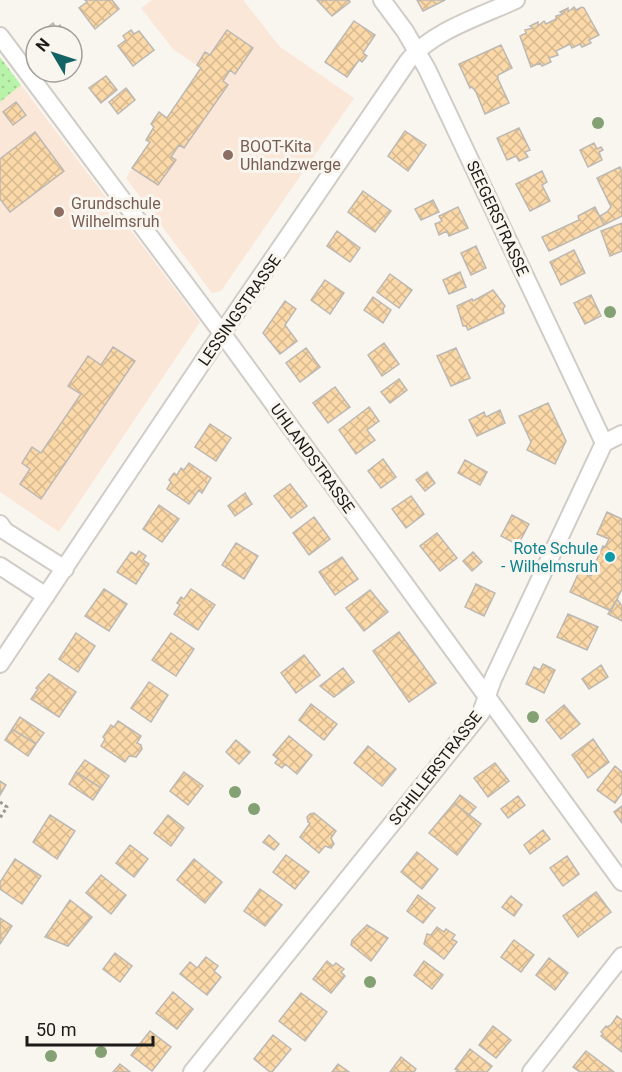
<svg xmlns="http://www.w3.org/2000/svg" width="622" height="1072" font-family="Roboto,sans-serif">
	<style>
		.education { fill: #fbe7d8 }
		.grass { fill: url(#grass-dots) }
		.building { fill: url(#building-cross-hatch); stroke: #bcb8b3; stroke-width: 1.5 }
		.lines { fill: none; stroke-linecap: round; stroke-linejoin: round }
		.minor-casing { stroke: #d0ccc7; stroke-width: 20 }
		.path { stroke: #9b9793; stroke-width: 3; stroke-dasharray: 3 3; stroke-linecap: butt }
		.minor { stroke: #fff; stroke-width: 16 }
		.tree { fill: #84a174 }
		.education-dot { fill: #8d6e63; stroke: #f9f5ef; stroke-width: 2 }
		.culture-dot { fill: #0f9aa8; stroke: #f9f5ef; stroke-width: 2 }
		.labels { text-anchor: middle; stroke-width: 6; stroke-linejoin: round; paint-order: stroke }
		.education-label { font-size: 16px; fill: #785e54; stroke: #f9f5ef; text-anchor: start }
		.street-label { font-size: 16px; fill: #1d1b19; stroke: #f9f5ef }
		.culture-label { font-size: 16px; fill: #0d838f; stroke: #f9f5ef; text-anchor: end }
	</style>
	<defs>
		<pattern id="grass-dots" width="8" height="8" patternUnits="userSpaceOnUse" patternTransform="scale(1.5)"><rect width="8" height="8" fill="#b9f3aa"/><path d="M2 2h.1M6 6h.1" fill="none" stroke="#9fd092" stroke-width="1.8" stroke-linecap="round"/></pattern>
		<pattern id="building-cross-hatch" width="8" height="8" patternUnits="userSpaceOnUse" patternTransform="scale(1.5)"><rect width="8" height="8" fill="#fbd8a8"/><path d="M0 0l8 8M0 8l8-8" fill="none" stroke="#d7b990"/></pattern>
	</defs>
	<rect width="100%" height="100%" fill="#f9f5ef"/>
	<path class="education" d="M152 0H243L280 47 354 98 221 291 212 293 126 178 149 143 146 140 154 127 151 124 159 112 167 117 201 68 173 49 141 8Z
		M21 85 200 322 59 532 0 492V102Z"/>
	<path class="grass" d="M0 57 21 85 0 102Z"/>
	<path class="building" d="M85 0H112L119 9 95 29 79 8 87 2Z
		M317 0H349L350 2 332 16Z
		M417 0H445L423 11Z
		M574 7 576 10 582 7 584 8 599 35 589 40 591 43 582 47 580 44 572 48 570 44 556 51 558 55 549 58 551 62 542 66 540 63 531 67 520 36 526 33 525 30 533 28 530 26 538 22V26L544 21 546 24 556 19V16L563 14 560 12 568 8V12Z
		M354 21 375 35 363 53 367 56 362 62 359 60 347 77 325 62Z
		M53 23 56 28 60 25 68 36H42L40 33Z
		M131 30 134 34 139 31 154 50 133 66 118 46 126 40 123 36Z
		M227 30 253 48 235 74 230 70 223 81 228 85 184 148 179 145 171 157 176 160 158 185 132 168 150 142 146 140 154 127 151 124 159 112 167 118 201 68 197 65 205 52 210 55Z
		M501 45 512 68 498 75V79L509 103 485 114 476 92 472 87 470 88 459 64Z
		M106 76 117 90 101 103 89 88Z
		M126 88 135 100 118 114 109 102Z
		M16 102 26 115 13 125 3 112Z
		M519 128 530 150 525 152 528 157 519 161 516 156 507 160 497 138Z
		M405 131 426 145 408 171 388 156Z
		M35 132 64 171 10 212 0 199V159Z
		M594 143 597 149 601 147 603 150 599 152 602 160 588 167 580 150Z
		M620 167 622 171V216L604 225 600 216 607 212 611 207 597 178Z
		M542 171 547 182 542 185 550 201 530 211 516 184Z
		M363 191 391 211 375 232 348 212Z
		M433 200 439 212 421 220 415 209Z
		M458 207 468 228 449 236 447 231 439 235 435 224 442 221 439 216Z
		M595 207 604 225 549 251 542 237 579 220 578 216Z
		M622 223V251L610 256 601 231Z
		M337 231 360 248 350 262 327 246Z
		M476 246 486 268 471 275 461 253Z
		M574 250 585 273 561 285 550 262Z
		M460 272 466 287 449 294 443 280Z
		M390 274 412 290 399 308 377 292Z
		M325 280 344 293 330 314 311 300Z
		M493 290 505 306 503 309 504 313 468 330 466 326H463L457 306 472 299 473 301Z
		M591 295 601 316 585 324 574 303Z
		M373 297 391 310 383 323 364 310Z
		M285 301 296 309 285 325 297 341 280 354 263 333Z
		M384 343 399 364 382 376 368 355Z
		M113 347 135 361 41 499 20 484 30 469 22 463 32 447 41 453 81 394 68 386 88 356 101 365Z
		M306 348 320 367 300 382 286 363Z
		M456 348 470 378 451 386 437 356Z
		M399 379 407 390 390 403 381 392Z
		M335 387 350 407 328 423 313 403Z
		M548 403 566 441 555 464 527 450 531 442 519 416Z
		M369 407 379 421 367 430 375 440 356 454 339 430Z
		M500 410 505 423 477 436 469 420 484 412 486 417Z
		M210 424 231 438 216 461 195 447Z
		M383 459 396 477 381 488 368 471Z
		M465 460 487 472 480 485 458 473Z
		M189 463 211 478 202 493 199 490 189 504 167 489 171 482 169 480 174 473 177 475 181 468 184 470Z
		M427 472 435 483 425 491 416 480Z
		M290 484 307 506 291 518 274 496Z
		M245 493 252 504 235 516 228 506Z
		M411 496 424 514 406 528 392 509Z
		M159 505 179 519 162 542 143 529Z
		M607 512 622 519V589L611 611 570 592 580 570 591 576 595 569 593 568 603 546 605 547 609 539 597 534Z
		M512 515 529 524 518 545 501 536Z
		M314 517 330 539 309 555 293 533Z
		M437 533 457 558 440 571 420 546Z
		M236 543 258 556 244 579 222 565Z
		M139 551 146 556 143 560 149 564 136 584 117 572 131 552 136 555Z
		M473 552 482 562 472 571 463 561Z
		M342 557 358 579 335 595 319 572Z
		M476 584 495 593 484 616 465 607Z
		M104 589 127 604 109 631 85 616Z
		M191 589 215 605 198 630 174 614 180 605 177 603 181 597 184 599Z
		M370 590 388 612 364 631 346 608Z
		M617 599 622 606V621L608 614Z
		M568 614 598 627 587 650 557 637Z
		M399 632 436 683 409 702 373 651Z
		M76 633 95 646 78 672 59 659Z
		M171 633 194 649 176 676 152 660Z
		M304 655 320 675 296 693 281 673Z
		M543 664 555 670 544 693 526 684 534 667 540 670Z
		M601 665 608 677 589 689 582 679Z
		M343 668 354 682 334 697 320 686Z
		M49 674 76 692 59 717 31 699 38 689 36 688Z
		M149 682 168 695 151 722 131 708Z
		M311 704 337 724 324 740 299 720Z
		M564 705 580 724 561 739 546 720Z
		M20 717 44 733 36 744 12 729Z
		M118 721 141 736 137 743 141 745 142 749 136 757 129 756 125 762 101 746 105 739 103 737 111 725 114 727Z
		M12 729 36 744 28 756 5 740Z
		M289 736 312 755 297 774 285 764 282 768 275 763 278 759 273 755Z
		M593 739 609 762 588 778 572 755Z
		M236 740 250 752 239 764 226 752Z
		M368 746 396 769 382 786 354 763Z
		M85 760 109 776 101 788 76 772Z
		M495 763 509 781 488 797 474 778Z
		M615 766 622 772V793L615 803 597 790Z
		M76 772 101 788 93 800 69 784Z
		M184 772 203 786 188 805 170 791Z
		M0 781 6 785 0 795Z
		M460 795 476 807 469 815 454 803Z
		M518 796 525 805 508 818 501 809Z
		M454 803 481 824 457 855 429 833Z
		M622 806V823L614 812Z
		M314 813 336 831 331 838 334 844 331 848 325 846 319 853 300 837 310 823 308 822 307 817 310 814Z
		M50 815 75 831 57 859 33 842Z
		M168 815 184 828 171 846 154 833Z
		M543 830 550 839 530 854 524 845Z
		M269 835 279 844 274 850 263 842Z
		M130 845 148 859 134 877 116 863Z
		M417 852 438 869 422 889 401 872Z
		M286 855 309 872 295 889 273 872Z
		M567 856 579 874 563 886 550 868Z
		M15 859 41 876 22 904 0 889V882Z
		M194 859 222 882 205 903 177 880Z
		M101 875 126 895 111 914 86 893Z
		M260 889 282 905 265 926 244 911Z
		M596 892 611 912 578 937 563 916Z
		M418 895 435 908 423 923 407 911Z
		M511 896 522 905 514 916 502 907Z
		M70 900 92 917 68 946 45 937Z
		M0 918 12 926 0 944Z
		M367 925 388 938 371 961 351 945 352 940Z
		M437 927 444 932 446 929 455 935 452 939 457 942 444 959 424 944 427 934 431 935Z
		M514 940 534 955 521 972 501 957Z
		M115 953 132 966 120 982 103 969Z
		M206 957 218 966 214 971 221 977 207 995 180 974 190 962 197 968Z
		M549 958 568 973 555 990 536 975Z
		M327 961 333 966 336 963 344 969 341 972 345 976 331 993 313 979Z
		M424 961 443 975 432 989 414 975Z
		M173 992 193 1009 177 1029 156 1013Z
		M301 993 327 1012 305 1041 279 1021Z
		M617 1016 622 1020V1052L601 1036 603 1034 601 1032 606 1026 607 1027 611 1025Z
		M493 1026 511 1040 496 1058 479 1045Z
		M150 1031 171 1047 152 1071 131 1055Z
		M273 1035 291 1049 272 1072H270L254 1059Z
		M470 1049 492 1066 487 1072H456L458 1070 455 1069Z
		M586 1051 614 1072H580L573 1067Z
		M401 1057 416 1069 414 1072H390Z
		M120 1064 130 1072H113Z
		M338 1064 349 1072H332Z"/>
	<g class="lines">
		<g class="minor-casing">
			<path id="minor" d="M382 0 405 31 427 69 604 443
				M0 36 222 333 622 882
				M0 524 5 531 65 569
				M0 566 46 596
				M0 664 222 333 408 61C432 31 481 16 516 0
				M192 1072 481 713 493 679 604 443 622 434
				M531 1072 622 956"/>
		</g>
		<path class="path" d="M0 802 7 807 0 818"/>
		<use href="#minor" class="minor"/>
	</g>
	<g class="tree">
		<circle cx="598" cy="123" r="6"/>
		<circle cx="610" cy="312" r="6"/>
		<circle cx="533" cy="717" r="6"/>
		<circle cx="235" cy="792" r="6"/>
		<circle cx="254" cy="809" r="6"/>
		<circle cx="370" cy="982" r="6"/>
		<circle cx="101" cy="1052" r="6"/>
		<circle cx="51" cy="1056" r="6"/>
	</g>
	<g class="education-dot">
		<circle cx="228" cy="155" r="6"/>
		<circle cx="59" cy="212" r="6"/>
	</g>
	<circle class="culture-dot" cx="610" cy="557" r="6"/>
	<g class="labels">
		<g class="education-label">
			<text x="240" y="152">BOOT-Kita<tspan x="240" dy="18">Uhlandzwerge</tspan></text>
			<text x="71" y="209">Grundschule<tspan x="71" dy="18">Wilhelmsruh</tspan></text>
		</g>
		<g class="street-label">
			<text transform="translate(498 218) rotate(65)" y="6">SEEGERSTRASSE</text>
			<text transform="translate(239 310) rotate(-55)" y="6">LESSINGSTRASSE</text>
			<text transform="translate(313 458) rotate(54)" y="6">UHLANDSTRASSE</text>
			<text transform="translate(435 768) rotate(-52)" y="6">SCHILLERSTRASSE</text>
		</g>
		<g class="culture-label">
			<text x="598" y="554">Rote Schule<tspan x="598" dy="18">- Wilhelmsruh</tspan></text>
		</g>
	</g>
	<g transform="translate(54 54) rotate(309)"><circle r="28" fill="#f9f5ef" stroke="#a19e99" stroke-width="1.5"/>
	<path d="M0-4.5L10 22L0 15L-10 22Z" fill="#146364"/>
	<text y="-9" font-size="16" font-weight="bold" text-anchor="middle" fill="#1d1b19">N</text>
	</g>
	<path d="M27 1036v9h126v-9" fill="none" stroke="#1d1b19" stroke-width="3"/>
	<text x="36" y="1036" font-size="18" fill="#1d1b19" stroke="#f9f5ef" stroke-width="4.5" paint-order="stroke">50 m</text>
</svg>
